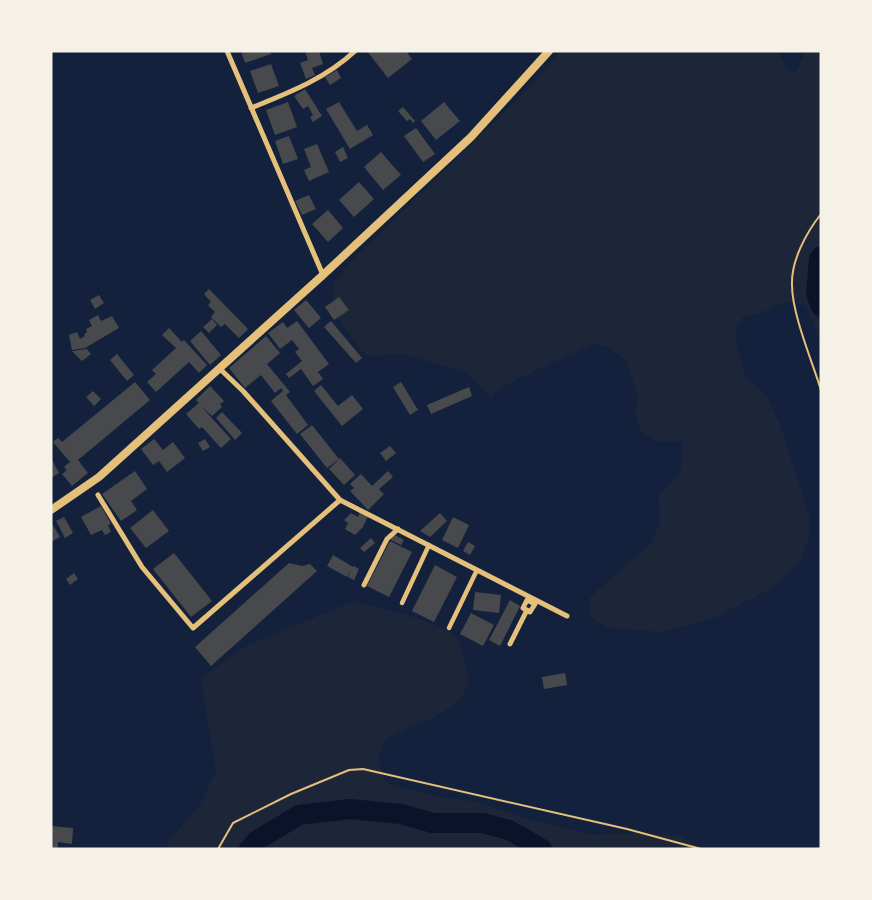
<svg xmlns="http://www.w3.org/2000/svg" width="872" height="900" font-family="'Fira Sans Condensed',sans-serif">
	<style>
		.green { fill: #1d2539 }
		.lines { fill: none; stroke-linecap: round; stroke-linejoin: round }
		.river { stroke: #0b132b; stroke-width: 20 }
		.building { fill: #48494c }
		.path { stroke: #e5c07b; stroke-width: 2 }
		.pedestrian { stroke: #e5c07b; stroke-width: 4.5 }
		.minor { stroke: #e5c07b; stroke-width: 5 }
		.secondary { stroke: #e5c07b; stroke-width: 8 }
	</style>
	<rect width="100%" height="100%" fill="#14213d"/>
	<path class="green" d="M561 51H777L791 75 797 70 806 51H821V345L806 305 784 302 765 311 743 317 737 326 736 344 746 377 766 395 779 422 809 515V539L799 562 772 588 714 618 659 632 607 627 590 617V597L651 543 660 522 659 496 681 470 683 441H656L641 431 635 415 638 397 627 362 610 348 596 343 547 365 498 389 491 399 469 374 404 354 367 356 361 350 333 311 334 283 358 254 532 85Z
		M352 602C374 607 445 621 457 639 464 650 467 671 469 684 465 690 461 698 455 703 435 721 408 726 385 739L378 759 385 781 397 787 440 797 476 802 538 822 594 835 635 833 681 836 703 849H166L167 843 201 803 216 771 201 678 246 646Z"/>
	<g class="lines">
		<path class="river" d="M821 256 819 259 816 294 821 307
			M249 849 256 841 299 815 350 809 401 814 433 823H483L509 830 542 849"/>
	</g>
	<path class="building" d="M241 51H270L271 54 245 63Z
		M305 51H319L323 64 312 68 315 75 306 79 300 63 308 60Z
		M367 51H406L412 59 388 78Z
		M271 64 279 86 258 93 250 71Z
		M337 70 341 78 330 85 325 77Z
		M305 89 322 116 313 122 310 117 313 115 308 106 303 109 294 96Z
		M288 102 297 127 275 135 266 110Z
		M339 102 357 131 367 125 373 135 350 149 326 109Z
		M444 102 460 121 436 140 421 121Z
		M403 107 415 121 413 123 410 119 407 121 398 111Z
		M416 128 435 154 423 162 404 136Z
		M289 136 298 159 283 164 275 141Z
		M317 144 329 172 309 181 304 170 311 167 304 149Z
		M343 147 348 158 340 162 335 152Z
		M381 152 401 175 383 190 364 167Z
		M359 182 374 199 354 217 339 200Z
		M309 195 316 209 302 215 295 201Z
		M328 210 343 228 328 242 312 224Z
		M209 289 248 329 239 338 225 324 221 327 211 317 215 312 208 305 211 302 204 294Z
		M99 295 104 303 95 309 90 300Z
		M339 297 349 310 334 320 325 307Z
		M306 300 321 318 309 328 294 310Z
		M98 315 101 321 112 316 119 328 85 348 72 350 69 335 77 332 80 339 85 336 84 334 87 332 86 329 92 326 89 320Z
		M212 319 217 325 209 333 203 327Z
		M297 321 329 364 318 372 323 379 313 386 301 369 289 378 286 374 302 361 295 352 299 349 292 340 280 349 268 333 283 322 287 328Z
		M331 321 362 358 356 363 324 327Z
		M169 328 182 342 184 340 207 365 199 373 189 362 156 392 147 382 156 374 152 370 176 348 162 335Z
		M201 331 221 355 210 365 190 341Z
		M266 336 280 353 267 364 290 392 286 395 308 425 297 434 271 401 283 391 281 388 275 393 261 375 245 388 229 368Z
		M87 349 91 354 82 361 72 351Z
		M117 354 134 375 127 381 110 360Z
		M135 382 150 400 78 460 88 473 72 486 62 474 67 470 64 467 70 462 53 442 58 438 62 442Z
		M401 382 418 410 410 415 393 387Z
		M321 385 338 406 352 395 363 409 342 426 314 391Z
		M210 386 224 401 220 404 222 407 212 416 200 405 231 439 221 448 202 427 199 429 186 414 199 403 196 400Z
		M469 387 472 396 431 414 427 405Z
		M93 391 101 399 94 406 86 397Z
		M222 412 242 433 235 440 216 418Z
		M312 425 339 459 327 468 300 434Z
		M154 439 163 450 173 442 185 458 167 472 159 461 153 465 141 449Z
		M205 439 210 447 203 451 198 443Z
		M390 446 396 453 386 461 380 453Z
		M51 458 59 473 51 478Z
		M340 458 355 475 344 485 329 469Z
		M135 471 147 489 131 501 137 510 121 521 102 494Z
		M388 471 393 477 379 489 384 494 368 510 350 491 354 488 350 484 361 474 372 486Z
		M101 506 111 524 108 525 111 532 105 535 102 530 91 535 81 517Z
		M153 510 169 531 146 548 130 528Z
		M360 512 368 516 363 527 355 535 345 529 348 523 344 520 351 513 358 517Z
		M440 513 447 521 430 537 420 531Z
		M64 517 73 533 65 538 56 521Z
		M453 517 469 525 458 548 442 540Z
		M51 522 60 537 51 542Z
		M393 534 404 540 401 545 391 540Z
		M371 538 375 543 364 552 360 548Z
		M390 541 412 552 389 597 367 586Z
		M468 542 475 546 470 555 463 551Z
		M174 553 212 601 191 617 153 569Z
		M333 555 353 567 354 566 359 569 354 580 348 577 351 570 347 577 327 566Z
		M289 563 302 566 310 564 317 571 211 666 195 647Z
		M435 565 457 577 434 622 412 611Z
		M74 573 78 579 70 585 66 579Z
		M475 592 501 595 499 613 473 610Z
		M510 600 520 606 500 646 489 640Z
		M471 613 494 625 483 646 460 634Z
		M565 673 567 685 544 689 542 677Z
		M51 826 73 828 72 844 58 842V849H51Z"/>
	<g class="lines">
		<path class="path" d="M821 214C806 233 791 261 792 285 792 314 812 361 821 390
			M218 849 233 823 291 794 349 770 363 769 627 829 701 849"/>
		<path class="pedestrian" d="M402 603 429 545
			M449 628 477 570"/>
		<path class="minor" d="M227 51 323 275
			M251 108C288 93 325 79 355 51
			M219 368 243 391 340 500 567 616
			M98 495 142 567 193 628 340 500
			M364 585 387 539 398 529
			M527 600 535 604 530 612 523 608Z
			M510 644 527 610"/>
		<path class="secondary" d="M51 510 99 477 323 275 471 137 549 51"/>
	</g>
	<rect width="872" height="900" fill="none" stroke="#f6f1e7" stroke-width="105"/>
</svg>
